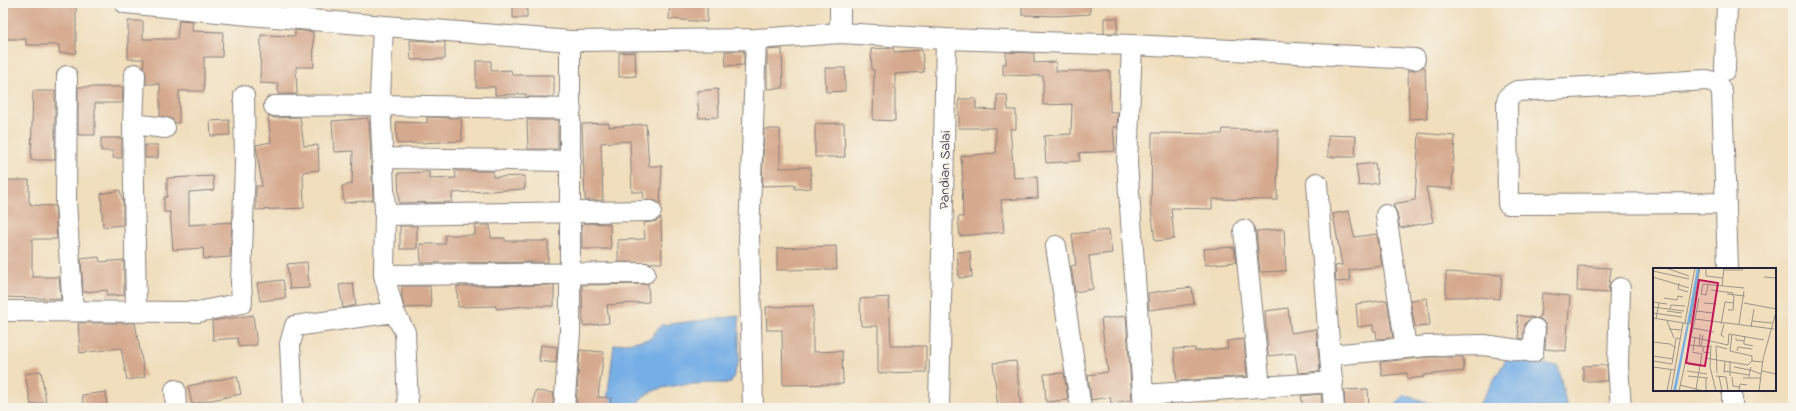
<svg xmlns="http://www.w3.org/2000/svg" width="1796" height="411" font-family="'Indie Flower',sans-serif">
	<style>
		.water { fill: #76afe6; stroke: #4c6890 }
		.building { fill: #d5a98d }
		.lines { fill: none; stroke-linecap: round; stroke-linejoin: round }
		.minor-casing { stroke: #89807c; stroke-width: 22 }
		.minor { stroke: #fff; stroke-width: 20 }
		.labels { text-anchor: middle; stroke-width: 3.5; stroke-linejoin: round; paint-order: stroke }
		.street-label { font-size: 14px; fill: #22223b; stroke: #f7f3e8 }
		.inset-road { fill: none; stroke: #9e9388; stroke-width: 1 }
		.view { fill: #c2185b; fill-opacity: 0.15; stroke: #c2185b; stroke-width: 2 }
		.inset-edge { fill: none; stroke: #22223b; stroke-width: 2 }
	</style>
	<rect width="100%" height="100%" fill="#f7f3e8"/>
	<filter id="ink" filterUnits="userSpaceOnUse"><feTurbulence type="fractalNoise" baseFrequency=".025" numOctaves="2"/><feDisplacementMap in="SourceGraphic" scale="8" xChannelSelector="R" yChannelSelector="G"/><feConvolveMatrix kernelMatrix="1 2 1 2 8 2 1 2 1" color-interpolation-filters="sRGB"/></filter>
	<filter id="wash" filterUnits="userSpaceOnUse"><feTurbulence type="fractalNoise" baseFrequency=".012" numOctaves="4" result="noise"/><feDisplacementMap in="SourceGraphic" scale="16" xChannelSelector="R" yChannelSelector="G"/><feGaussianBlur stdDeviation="0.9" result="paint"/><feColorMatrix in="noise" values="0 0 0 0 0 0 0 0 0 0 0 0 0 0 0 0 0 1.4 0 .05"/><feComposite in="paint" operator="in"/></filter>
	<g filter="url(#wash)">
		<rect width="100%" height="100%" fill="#f0debc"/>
		<path class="water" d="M739 316V360L731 383C709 384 655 381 640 400 638 402 637 405 636 408H606L614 345 650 339 661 325Z
			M1507 358 1558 366 1567 408H1477Z
			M1405 395 1445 408H1393Z"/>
		<g id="blocks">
			<path class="building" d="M4 3H76V53H59V45H26V39H4Z
				M513 3H527V18H513Z
				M670 3H707V22L669 19Z
				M1022 3H1090V14L1056 16 1022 15Z
				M1104 18H1118L1117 33H1104Z
				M179 20 193 21 192 31 223 32 222 57H204V91H179V123H175L172 119 160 116V84H146V74L143 67 144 59H128V21H143V39H177Z
				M295 30 313 32 314 67H296L297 94H278V84L260 83 261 35 295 36Z
				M410 40 445 42V59L411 60Z
				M893 48 894 52 922 50 924 72 895 74V121L873 120 874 70H872L871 49Z
				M782 49 783 88 767 89V50Z
				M725 51H744V65L726 66Z
				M635 52 636 76 619 77V53Z
				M1006 52 1034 53V63L1056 62V71H1110V112H1118L1117 127H1113L1115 151 1079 153 1080 161 1046 163 1044 136 1071 134 1072 104 1043 105V76L1003 75V64H1006Z
				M476 61H491V71L511 70 512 75H554V97H526V94L495 95V87H476Z
				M1423 67H1425L1427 118 1409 119 1408 70H1415Z
				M825 68H845V91L826 92Z
				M78 87H123L122 103H95V135H78Z
				M718 89 719 117 699 118 697 91Z
				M33 91H55V160H31Z
				M997 95H1007L1008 110H1016V129H1010L1014 178 1037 177 1038 198 1001 200 1004 232 960 236 958 217H963L962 180H963L961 156 996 153V128H959V99H976V109L997 110Z
				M268 115 274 118 300 117 304 146 318 145 319 170 303 172 304 208 256 210V186H262L256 145 271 142Z
				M427 117 461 118 462 141 397 144 396 122 427 123Z
				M368 118V121H369L373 200 344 203 342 186 352 184 353 151 334 152 332 121Z
				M229 120 230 135 211 136 210 121Z
				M527 120H558V149H528Z
				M609 123V127L646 124 649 166H662L660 205 656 201 644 200 643 192H632L630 141 601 143 603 200H585L582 124Z
				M844 123 845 157H815V124Z
				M764 129H780V168L811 167V188L795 189V185L762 186Z
				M1223 129 1278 130 1277 200 1212 199V209L1171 208 1174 239 1155 241 1151 207 1152 133 1222 134Z
				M1419 133 1455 136 1452 189 1426 187 1433 222 1400 228 1397 213 1393 204 1415 200Z
				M1328 135 1356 136 1355 157H1328Z
				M101 138H122V158H113V151H101Z
				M145 145H158V158H145Z
				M1375 163 1378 183 1359 186 1356 165Z
				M455 171H493V177L525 176V189L452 193V202L399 203 398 173 429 172V179L456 178Z
				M213 176 214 190 189 192V225L232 222 230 257 204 259 203 248 173 250 170 212H164V197H167V178Z
				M3 180H29V203H31V205L55 206 57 239H32V277H59L61 299 3 297Z
				M120 190 123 202V225L103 227 101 194Z
				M1349 211 1354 237 1377 234 1382 266 1349 270 1350 281 1336 282 1335 266 1342 265 1333 214Z
				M661 217 662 263 618 262V240L645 239 644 223 657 221Z
				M585 223 610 224 611 249H582V225Z
				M475 225H490L491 238H505V241H548V262L421 263 420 244H445V235H475Z
				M400 226H417V249H400Z
				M1284 229 1286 271 1260 272 1256 231Z
				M1109 230 1112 253 1089 256 1093 289 1075 292 1071 266 1076 265 1072 234Z
				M836 246 837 269 777 270V248Z
				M1234 247 1236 262 1205 265 1204 249Z
				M970 251 972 277 959 278 957 252Z
				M99 257 100 262 124 260V295L107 296V290L83 292 81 259Z
				M307 262 309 288 290 289 287 264Z
				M1578 266 1611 268 1608 293 1577 291Z
				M1446 272 1502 275 1500 299 1469 296V297H1446Z
				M283 280 286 298 260 301 257 283Z
				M353 283 356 305 343 308 339 285Z
				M648 284 649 302 607 305 609 323 583 326 582 285Z
				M554 285V306H525L496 309V306L458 307 457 286Z
				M402 286H430L431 307 405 308 402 299Z
				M1192 287 1194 304 1149 310 1148 293Z
				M1542 293 1570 296 1566 351 1545 349 1546 325 1542 320 1537 318H1540Z
				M889 297 891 346H926V372L878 373V326H861L860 299Z
				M1427 298 1430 326 1415 327 1410 300Z
				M1387 300 1393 338 1377 339 1376 331H1373V325L1358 327 1356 304Z
				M813 306V352L842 351 843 384 783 385 782 330H767L766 307Z
				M1288 308 1291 333 1316 329 1320 371 1298 373 1295 353 1268 356 1265 311Z
				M253 315 257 345 239 347 237 338 213 340 212 321Z
				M1517 315 1535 318 1530 319 1525 323 1523 339 1519 338Z
				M1126 316 1132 400 1111 403 1110 397 1091 400 1088 375 1108 372 1101 319Z
				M78 323H135L145 377 127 380 121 348 80 353Z
				M1244 339 1247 376 1177 381 1174 349 1195 348V351L1228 348 1227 341Z
				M541 345 557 347 556 363 539 361Z
				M580 350 604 352 598 397 611 398 610 408H576Z
				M1428 357H1463L1464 371 1424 375V377L1408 379 1407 373 1382 376 1380 362Z
				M1016 361 1021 408H998L993 363Z
				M1607 365 1608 381H1583V366Z
				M41 371 46 402 31 405 25 374Z
				M1064 373 1068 400 1046 402 1044 374Z
				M237 376 241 394 192 404 188 386Z
				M1368 389 1369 408H1345L1344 390Z
				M535 391 554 393 553 408H533Z
				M106 392 107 407 84 408 82 395Z
				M1321 394 1322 408H1303L1301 396Z"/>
		</g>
	</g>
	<g filter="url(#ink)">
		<use href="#blocks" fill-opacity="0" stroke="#89807c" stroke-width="1"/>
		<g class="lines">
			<g class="minor-casing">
				<path id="minor" d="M125 3 249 15 570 41 756 39 840 33 946 39 939 408
					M840 3V33
					M383 26 380 99 385 211 384 275 394 312 405 332 408 408
					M946 39 1132 45 1415 59
					M1132 45 1127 163 1144 408
					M1725 70 1727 3
					M135 74 133 124 136 311
					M67 76 66 202 73 311
					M274 106 380 105 571 109
					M133 124 165 128
					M383 158 571 161
					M1317 183 1334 408
					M1726 203 1508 204 1507 101 1509 96 1517 91 1707 80 1717 83 1722 93 1728 269
					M385 215 651 211
					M1386 215 1406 348
					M1244 230 1260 387
					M1056 246 1081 408
					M384 275 645 273
					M1620 288 1618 366 1621 408
					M3 311 198 312 242 303 241 282 245 164 244 96
					M1331 355 1427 346 1484 345 1533 352 1535 329
					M175 390 176 408
					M1732 390V408
					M1143 395 1333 382
					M293 408 290 344 295 326 394 312
					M564 408 570 332V41
					M753 408 749 237 756 39"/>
			</g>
			<use href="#minor" class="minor"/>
		</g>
	</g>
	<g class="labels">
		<g class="street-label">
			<text transform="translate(944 170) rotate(-89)" y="5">Pandian Salai</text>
		</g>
	</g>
	<g transform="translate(1653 268)">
		<rect width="123" height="123" fill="#f0debc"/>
		<path d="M44 0H47L37 55H34ZM34 56H36L23 123H20Z" fill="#76afe6"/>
		<path class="inset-road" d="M13 0 36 8M53 0V8L70 10M71 2H90M0 3 36 11M0 9 36 20M111 9 123 10M26 15 25 21 35 24M55 17 53 27 48 26 50 16 91 20M69 18 71 0M58 22 80 25V28M74 26 92 28M11 30 24 32 25 28 30 29M0 34 14 36M51 35 63 36M91 35 123 41M0 39 31 43M17 41 18 37 32 38M75 42H80L81 28M14 43 29 45M43 43 60 45 59 55M0 45 29 49M0 50 37 56M3 51 6 35M42 51 46 30M14 53 21 70M99 53 119 55M32 55 42 0M37 56 47 0M68 56 72 34 81 35M71 56 68 67 71 69M86 56 91 23M98 59 101 41M40 60 61 64M16 61 28 62M79 66 77 83 99 88V93L110 94M39 69 75 77 76 66 111 72M83 70V72L91 73 92 68M91 73V76L100 78M0 74 17 76 23 80M37 77 57 79M58 77 57 99 63 123M46 79 47 66M48 79 50 67M50 79V84L57 85M40 83 42 69M84 83 85 79 99 81M39 84 49 86 43 121M0 88 20 91M52 90 95 97 99 93M0 93 19 96 23 70 27 71M35 96 47 98M0 99 22 102M81 99 97 102 96 109M98 99 97 102 108 106M34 103 54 106M71 103 96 107M109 103 123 106M64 105 63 78 74 81M71 105 72 93M35 108 55 110M63 108 73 109 75 122M66 108 69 123M77 108V93M79 109 80 118 86 119M53 110V123M90 110H107M27 117 50 123M14 123 18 102M18 123 30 55M26 123 42 51 121 61M86 123 87 116 94 117M106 123 110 91 123 44"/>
		<path class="view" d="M46 12 65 15 52 98 33 95Z"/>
		<rect width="123" height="123" class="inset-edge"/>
	</g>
	<rect width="1796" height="411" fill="none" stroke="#f7f3e8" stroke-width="16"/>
</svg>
